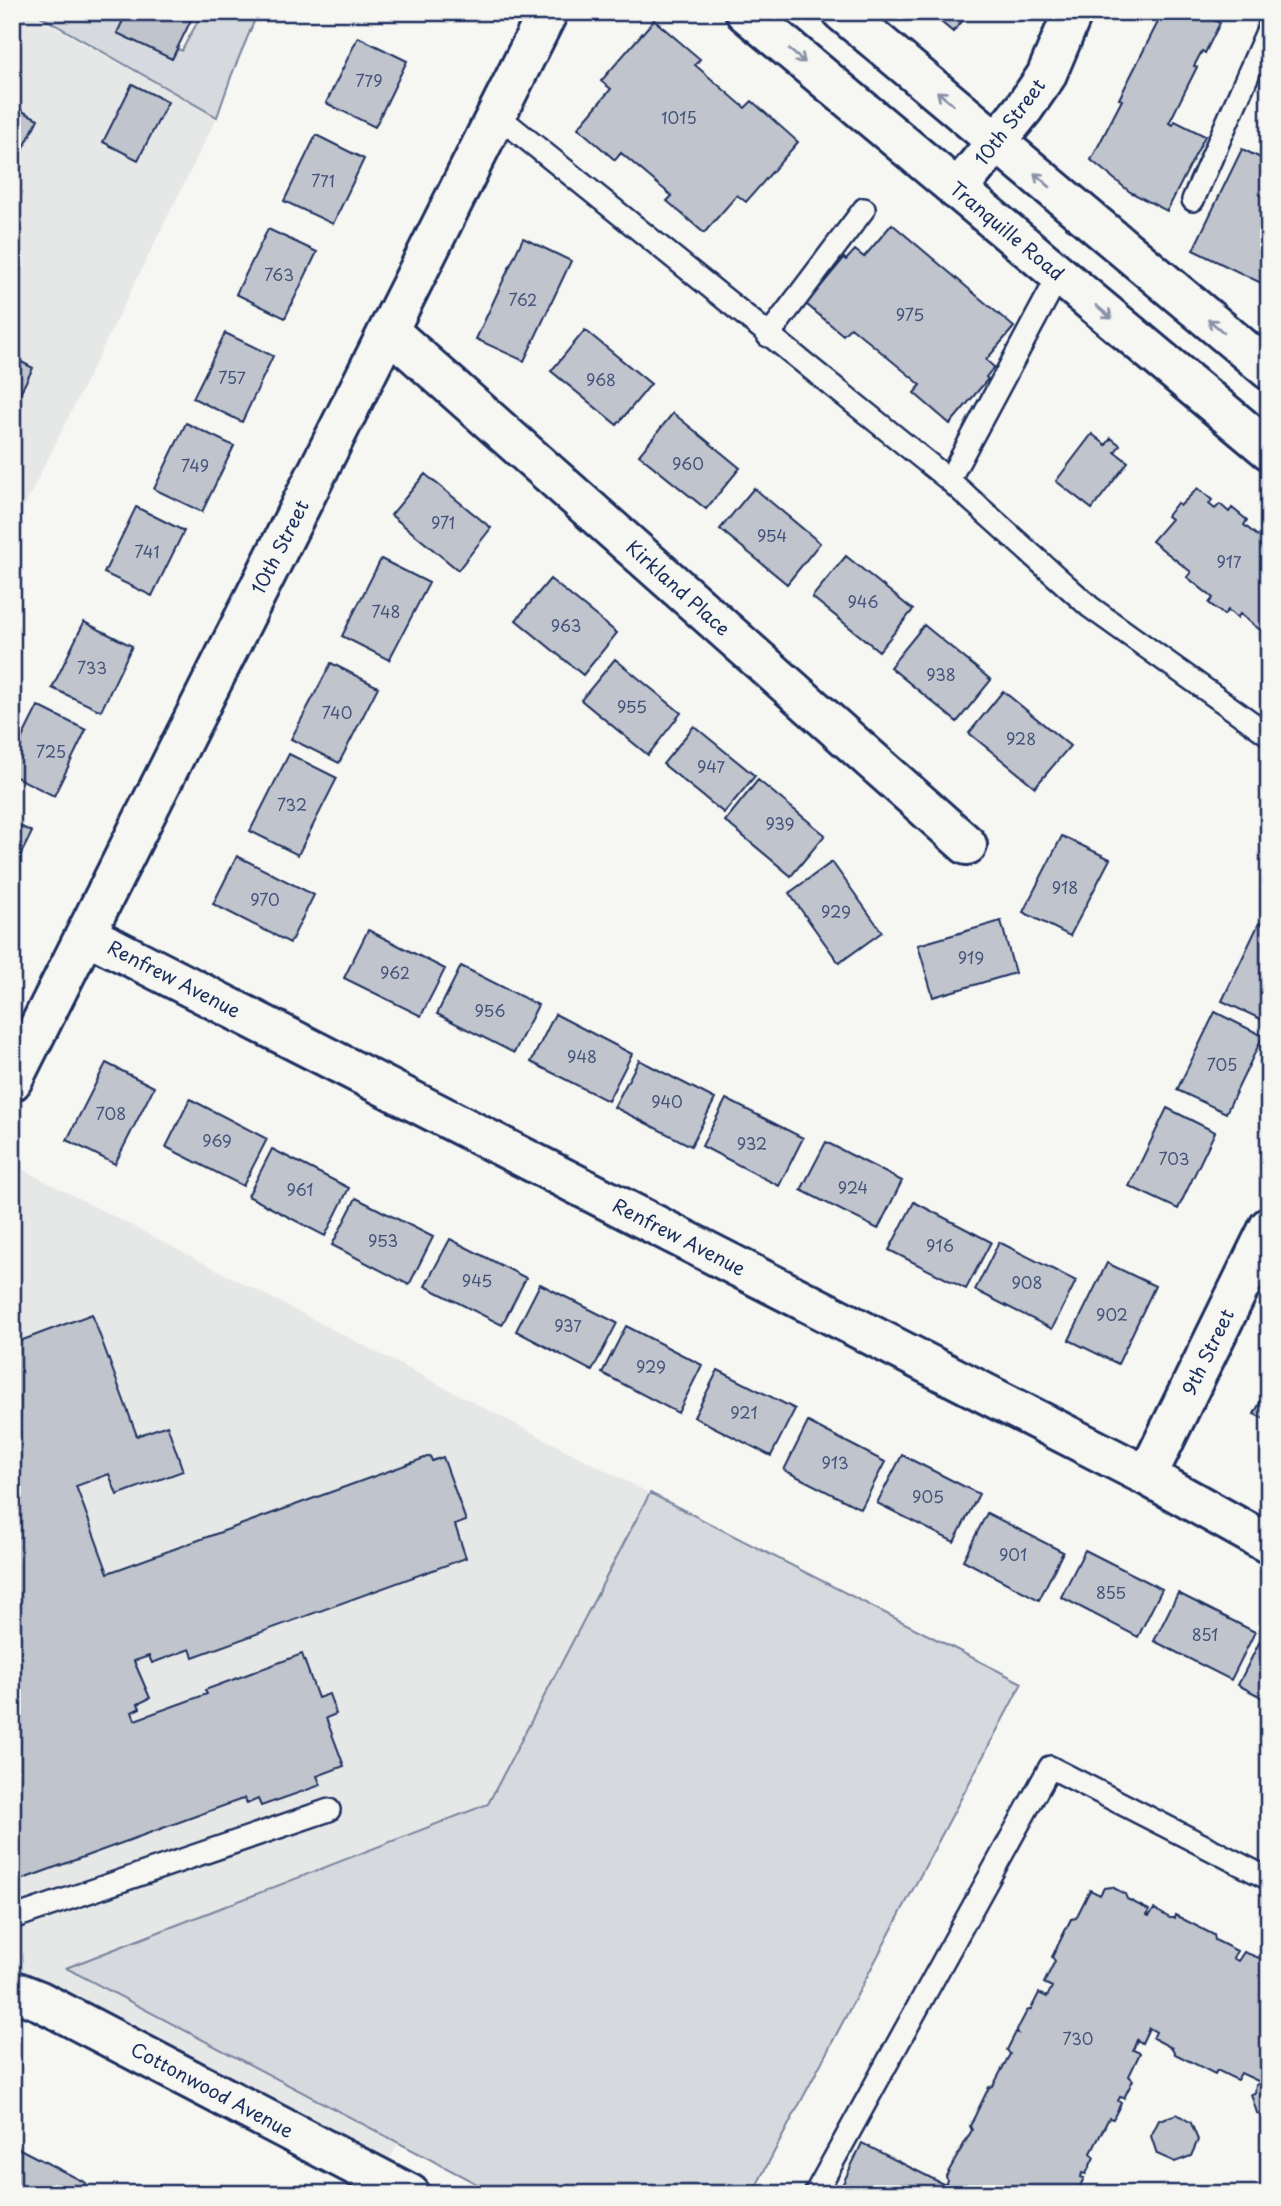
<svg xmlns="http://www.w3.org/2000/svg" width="1281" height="2206" font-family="'Playpen Sans',sans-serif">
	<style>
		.built { fill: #e6e7e7 }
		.green { fill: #d6d9dd; stroke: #78849e; stroke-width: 2 }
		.building { fill: #c0c4cd; stroke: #1b2f5e; stroke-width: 2 }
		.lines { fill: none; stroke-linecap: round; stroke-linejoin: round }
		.service-casing { stroke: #1b2f5e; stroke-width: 26 }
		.minor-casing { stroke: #1b2f5e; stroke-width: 44 }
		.secondary-casing { stroke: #1b2f5e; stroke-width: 44 }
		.service { stroke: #f6f6f2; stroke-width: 21 }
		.minor { stroke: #f6f6f2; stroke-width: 38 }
		.secondary { stroke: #f6f6f2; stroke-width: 38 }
		.oneway { stroke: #8892a8 }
		.labels { text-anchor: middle; stroke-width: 5; stroke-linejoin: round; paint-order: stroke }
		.number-label { font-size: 16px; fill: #44547a }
		.street-label { font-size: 19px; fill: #1b2f5e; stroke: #f6f6f2 }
	</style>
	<rect width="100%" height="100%" fill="#f6f6f2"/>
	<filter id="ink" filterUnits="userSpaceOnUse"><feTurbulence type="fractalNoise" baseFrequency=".0143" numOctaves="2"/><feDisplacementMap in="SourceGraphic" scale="14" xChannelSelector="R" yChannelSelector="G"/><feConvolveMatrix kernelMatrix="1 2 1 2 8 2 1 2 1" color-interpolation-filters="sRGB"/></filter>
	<g filter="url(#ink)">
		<path class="built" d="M12 12H27L217 117 12 531Z
			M12 1164 713 1526 390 2159 12 1977Z"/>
		<path class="green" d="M33 12H127L118 33 172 59 178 49 183 51 182 50 203 12H258L232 74 217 117Z
			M650 1493 1022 1683 752 2194H496L66 1968 488 1804Z"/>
		<path class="building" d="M127 12H195L172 59 117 33Z
			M929 12H970L953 32Z
			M1163 12H1198L1220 23 1205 53 1202 51 1194 66 1197 67 1169 123 1173 125 1175 121 1205 136 1167 211 1130 192 1091 160 1122 100 1119 99Z
			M654 20 700 59 695 65 745 108 752 101 798 142 746 202 737 195 704 233 667 201 672 196 621 153 615 160 578 128 611 89 601 81Z
			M358 37 407 61 375 127 326 103Z
			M132 84 168 102 138 160 103 142Z
			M12 106 38 119 12 172Z
			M12 106 38 119 12 172Z
			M316 135 364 159 333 224 284 201Z
			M1242 149 1269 162V272L1263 284 1193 250Z
			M892 224 1014 327 986 360 994 367 986 377 988 379 950 424 914 393 921 385 851 327 843 335 806 304 844 258 846 260 855 250 864 257Z
			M268 229 317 252 285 318 236 294Z
			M523 238 571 261 524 361 476 339Z
			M585 330 651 384 617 425 551 371Z
			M225 333 273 356 242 422 193 398Z
			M12 357 33 368 12 409Z
			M673 413 740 468 706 509 639 455Z
			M186 423 234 446 202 512 154 489Z
			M1092 434 1106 445 1111 438 1120 445 1115 452 1128 462 1092 509 1056 481Z
			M425 474 491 528 458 570 391 515Z
			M754 488 820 543 787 584 720 529Z
			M1198 488 1212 500 1209 504 1215 509 1220 504 1229 512 1232 508 1247 520 1244 525 1269 545V637L1240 614 1237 618 1228 610 1224 615 1209 603 1213 598 1187 577 1191 572 1152 541 1171 519 1167 516 1177 503 1180 506Z
			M136 507 184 531 152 596 104 573Z
			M846 556 913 610 879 651 812 597Z
			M381 559 429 583 389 660 342 636Z
			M550 579 617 633 583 675 516 620Z
			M84 622 132 646 101 711 52 688Z
			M924 625 991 680 957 722 890 667Z
			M615 659 681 713 648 755 581 700Z
			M331 663 378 687 339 763 291 739Z
			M1003 691 1070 746 1035 787 969 733Z
			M38 706 86 730 54 796 12 775V758Z
			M694 726 755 776 724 813 663 764Z
			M289 754 337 778 298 855 250 831Z
			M758 780 825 835 791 876 725 821Z
			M12 822 32 832 12 872Z
			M1062 836 1110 859 1070 936 1023 912Z
			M237 856 314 895 290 943 213 904Z
			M832 862 882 932 839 963 789 893Z
			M1001 921 1015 973 933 997 918 945Z
			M1259 923 1269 928V1023L1222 1001Z
			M368 930 445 969 421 1016 344 978Z
			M461 966 538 1005 514 1053 437 1014Z
			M1215 1012 1263 1036 1226 1113 1177 1090Z
			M555 1014 632 1054 608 1101 531 1062Z
			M639 1060 715 1099 691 1146 614 1107Z
			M106 1063 154 1087 115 1164 67 1140Z
			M190 1099 267 1139 243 1186 166 1147Z
			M726 1099 803 1138 779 1186 702 1146Z
			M1167 1108 1215 1132 1178 1209 1129 1186Z
			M826 1142 902 1181 878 1229 801 1190Z
			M272 1149 349 1188 325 1236 248 1196Z
			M356 1198 433 1237 409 1285 332 1245Z
			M914 1202 991 1242 966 1289 889 1250Z
			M450 1239 526 1278 502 1325 425 1286Z
			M999 1242 1076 1281 1052 1329 975 1290Z
			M1107 1263 1155 1286 1118 1364 1069 1340Z
			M540 1284 617 1323 592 1371 516 1331Z
			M92 1314 137 1436 167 1425 183 1471 117 1495 109 1474 76 1486 108 1573 430 1456 432 1461 443 1457 466 1521 455 1525 466 1558 193 1657 190 1649 152 1663 149 1656 134 1661 150 1698 138 1704 140 1708 132 1712 135 1720 207 1694 205 1690 302 1654 318 1698 329 1694 336 1714 326 1718 344 1766 317 1776 321 1785 261 1806 258 1799 247 1804 245 1798 12 1883V1764L16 1763 12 1752V1344Z
			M92 1314 137 1436 167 1425 183 1471 117 1495 109 1474 76 1486 108 1573 430 1456 432 1461 443 1457 466 1521 455 1525 466 1558 193 1657 190 1649 152 1663 149 1656 134 1661 150 1698 138 1704 140 1708 132 1712 135 1720 207 1694 205 1690 302 1654 318 1698 329 1694 336 1714 326 1718 344 1766 317 1776 321 1785 261 1806 258 1799 247 1804 245 1798 12 1883V1344Z
			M626 1326 702 1365 678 1413 602 1373Z
			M718 1370 795 1409 771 1456 694 1417Z
			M1269 1385V1421L1254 1414Z
			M808 1422 885 1462 861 1509 784 1470Z
			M902 1455 979 1494 954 1542 877 1503Z
			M987 1513 1063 1552 1039 1600 963 1560Z
			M1085 1550 1162 1589 1138 1637 1061 1597Z
			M1178 1593 1255 1632 1231 1680 1154 1641Z
			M1262 1637 1269 1641V1701L1238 1685Z
			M1112 1887 1125 1894 1127 1899 1149 1910 1147 1915 1149 1916 1154 1909 1170 1918H1174L1175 1915 1214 1935 1215 1940 1237 1951 1233 1958 1238 1961 1244 1952 1267 1961 1269 2138H1267L1262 2116 1257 2113 1251 2094 1255 2093 1256 2085 1260 2082 1241 2073 1237 2080 1217 2070 1215 2074 1175 2054 1172 2048 1153 2038 1156 2032 1149 2028 1142 2043 1137 2040 1133 2050 1140 2053 1129 2076 1133 2080 1124 2098 1120 2097 1118 2101 1121 2103 1113 2119 1109 2118 1091 2153 1094 2157 1086 2174 1082 2173 1081 2177 1084 2178 1076 2194H838L862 2143 945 2185 947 2180 946 2176 972 2130 970 2126 989 2087 993 2086 1010 2054 1007 2050 1016 2032 1018 2033 1017 2030 1027 2011 1031 2009 1039 1993 1047 1997 1052 1987 1044 1983 1055 1961 1052 1957 1071 1919 1076 1918 1090 1890 1100 1895 1104 1888Z
			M1177 2114 1191 2123 1198 2140 1191 2156 1175 2162 1157 2154 1151 2136 1159 2120Z
			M12 2145 86 2183 81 2194H12Z"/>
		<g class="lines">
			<g class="service-casing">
				<path id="service" d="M497 115 949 480 1059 275
					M1193 200 1269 27
					M768 336 864 209
					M949 480 1090 607 1269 735
					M12 1918 329 1810
					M815 2194 1050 1767 1269 1879"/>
			</g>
			<g class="minor-casing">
				<path id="minor" d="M957 190 1024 108 1046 76 1073 12
					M389 331 967 845
					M86 934 1147 1476 1269 1544
					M12 1081 548 12
					M1147 1476 1269 1227
					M12 1990 40 2001 410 2194"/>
			</g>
			<g class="secondary-casing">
				<path id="secondary" d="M745 12 1269 450
					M842 12 1269 370"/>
			</g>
			<use href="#service" class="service"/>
			<use href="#minor" class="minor"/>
			<use href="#secondary" class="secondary"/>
		</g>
		<defs><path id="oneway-shaft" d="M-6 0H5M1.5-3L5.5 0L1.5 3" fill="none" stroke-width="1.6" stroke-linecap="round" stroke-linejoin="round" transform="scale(1.75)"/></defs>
		<g class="oneway">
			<use href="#oneway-shaft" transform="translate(797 56) rotate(40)"/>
			<use href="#oneway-shaft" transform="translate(945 98) rotate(-140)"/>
			<use href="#oneway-shaft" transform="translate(1042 180) rotate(-139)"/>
			<use href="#oneway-shaft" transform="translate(1104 312) rotate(40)"/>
			<use href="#oneway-shaft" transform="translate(1216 326) rotate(-140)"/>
		</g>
	</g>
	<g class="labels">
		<g class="number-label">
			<text x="369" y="87">779</text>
			<text x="679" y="124">1015</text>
			<text x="323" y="187">771</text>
			<text x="279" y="281">763</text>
			<text x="523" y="306">762</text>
			<text x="910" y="321">975</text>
			<text x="232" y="384">757</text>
			<text x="601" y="386">968</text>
			<text x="688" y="470">960</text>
			<text x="195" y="472">749</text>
			<text x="443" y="529">971</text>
			<text x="772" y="542">954</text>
			<text x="147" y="558">741</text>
			<text x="1229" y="568">917</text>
			<text x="863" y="608">946</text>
			<text x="386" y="618">748</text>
			<text x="566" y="632">963</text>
			<text x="92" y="674">733</text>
			<text x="941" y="681">938</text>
			<text x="632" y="713">955</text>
			<text x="337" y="719">740</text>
			<text x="1021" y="745">928</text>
			<text x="51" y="758">725</text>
			<text x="711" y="773">947</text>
			<text x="292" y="811">732</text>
			<text x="780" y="830">939</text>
			<text x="1065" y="894">918</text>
			<text x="265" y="906">970</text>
			<text x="836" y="918">929</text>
			<text x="971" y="964">919</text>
			<text x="395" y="979">962</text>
			<text x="490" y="1017">956</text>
			<text x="582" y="1063">948</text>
			<text x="1222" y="1071">705</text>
			<text x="667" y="1108">940</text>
			<text x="111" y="1120">708</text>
			<text x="217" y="1147">969</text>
			<text x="752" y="1150">932</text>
			<text x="1174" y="1165">703</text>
			<text x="853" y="1194">924</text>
			<text x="300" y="1196">961</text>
			<text x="383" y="1247">953</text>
			<text x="940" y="1252">916</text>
			<text x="477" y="1287">945</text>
			<text x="1027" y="1289">908</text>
			<text x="1112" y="1321">902</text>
			<text x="568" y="1332">937</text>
			<text x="651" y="1373">929</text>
			<text x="744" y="1419">921</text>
			<text x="835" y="1469">913</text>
			<text x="928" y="1503">905</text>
			<text x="1013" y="1561">901</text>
			<text x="1111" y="1599">855</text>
			<text x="1205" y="1641">851</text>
			<text x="1078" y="2045">730</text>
		</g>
		<g class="street-label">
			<text transform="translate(1010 122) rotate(-53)" y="7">10th Street</text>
			<text transform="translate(1007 231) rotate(40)" y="7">Tranquille Road</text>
			<text transform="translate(280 547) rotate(-63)" y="7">10th Street</text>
			<text transform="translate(678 588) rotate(42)" y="7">Kirkland Place</text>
			<text transform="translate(174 979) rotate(27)" y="7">Renfrew Avenue</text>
			<text transform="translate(679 1237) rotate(27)" y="7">Renfrew Avenue</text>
			<text transform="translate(1208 1352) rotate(-64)" y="7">9th Street</text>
			<text transform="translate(212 2090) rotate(28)" y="7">Cottonwood Avenue</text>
		</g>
	</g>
	<rect width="1281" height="2206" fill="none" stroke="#f6f6f2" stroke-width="42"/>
	<rect x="21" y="21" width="1239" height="2164" fill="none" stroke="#1b2f5e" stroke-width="2.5" filter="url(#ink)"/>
</svg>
